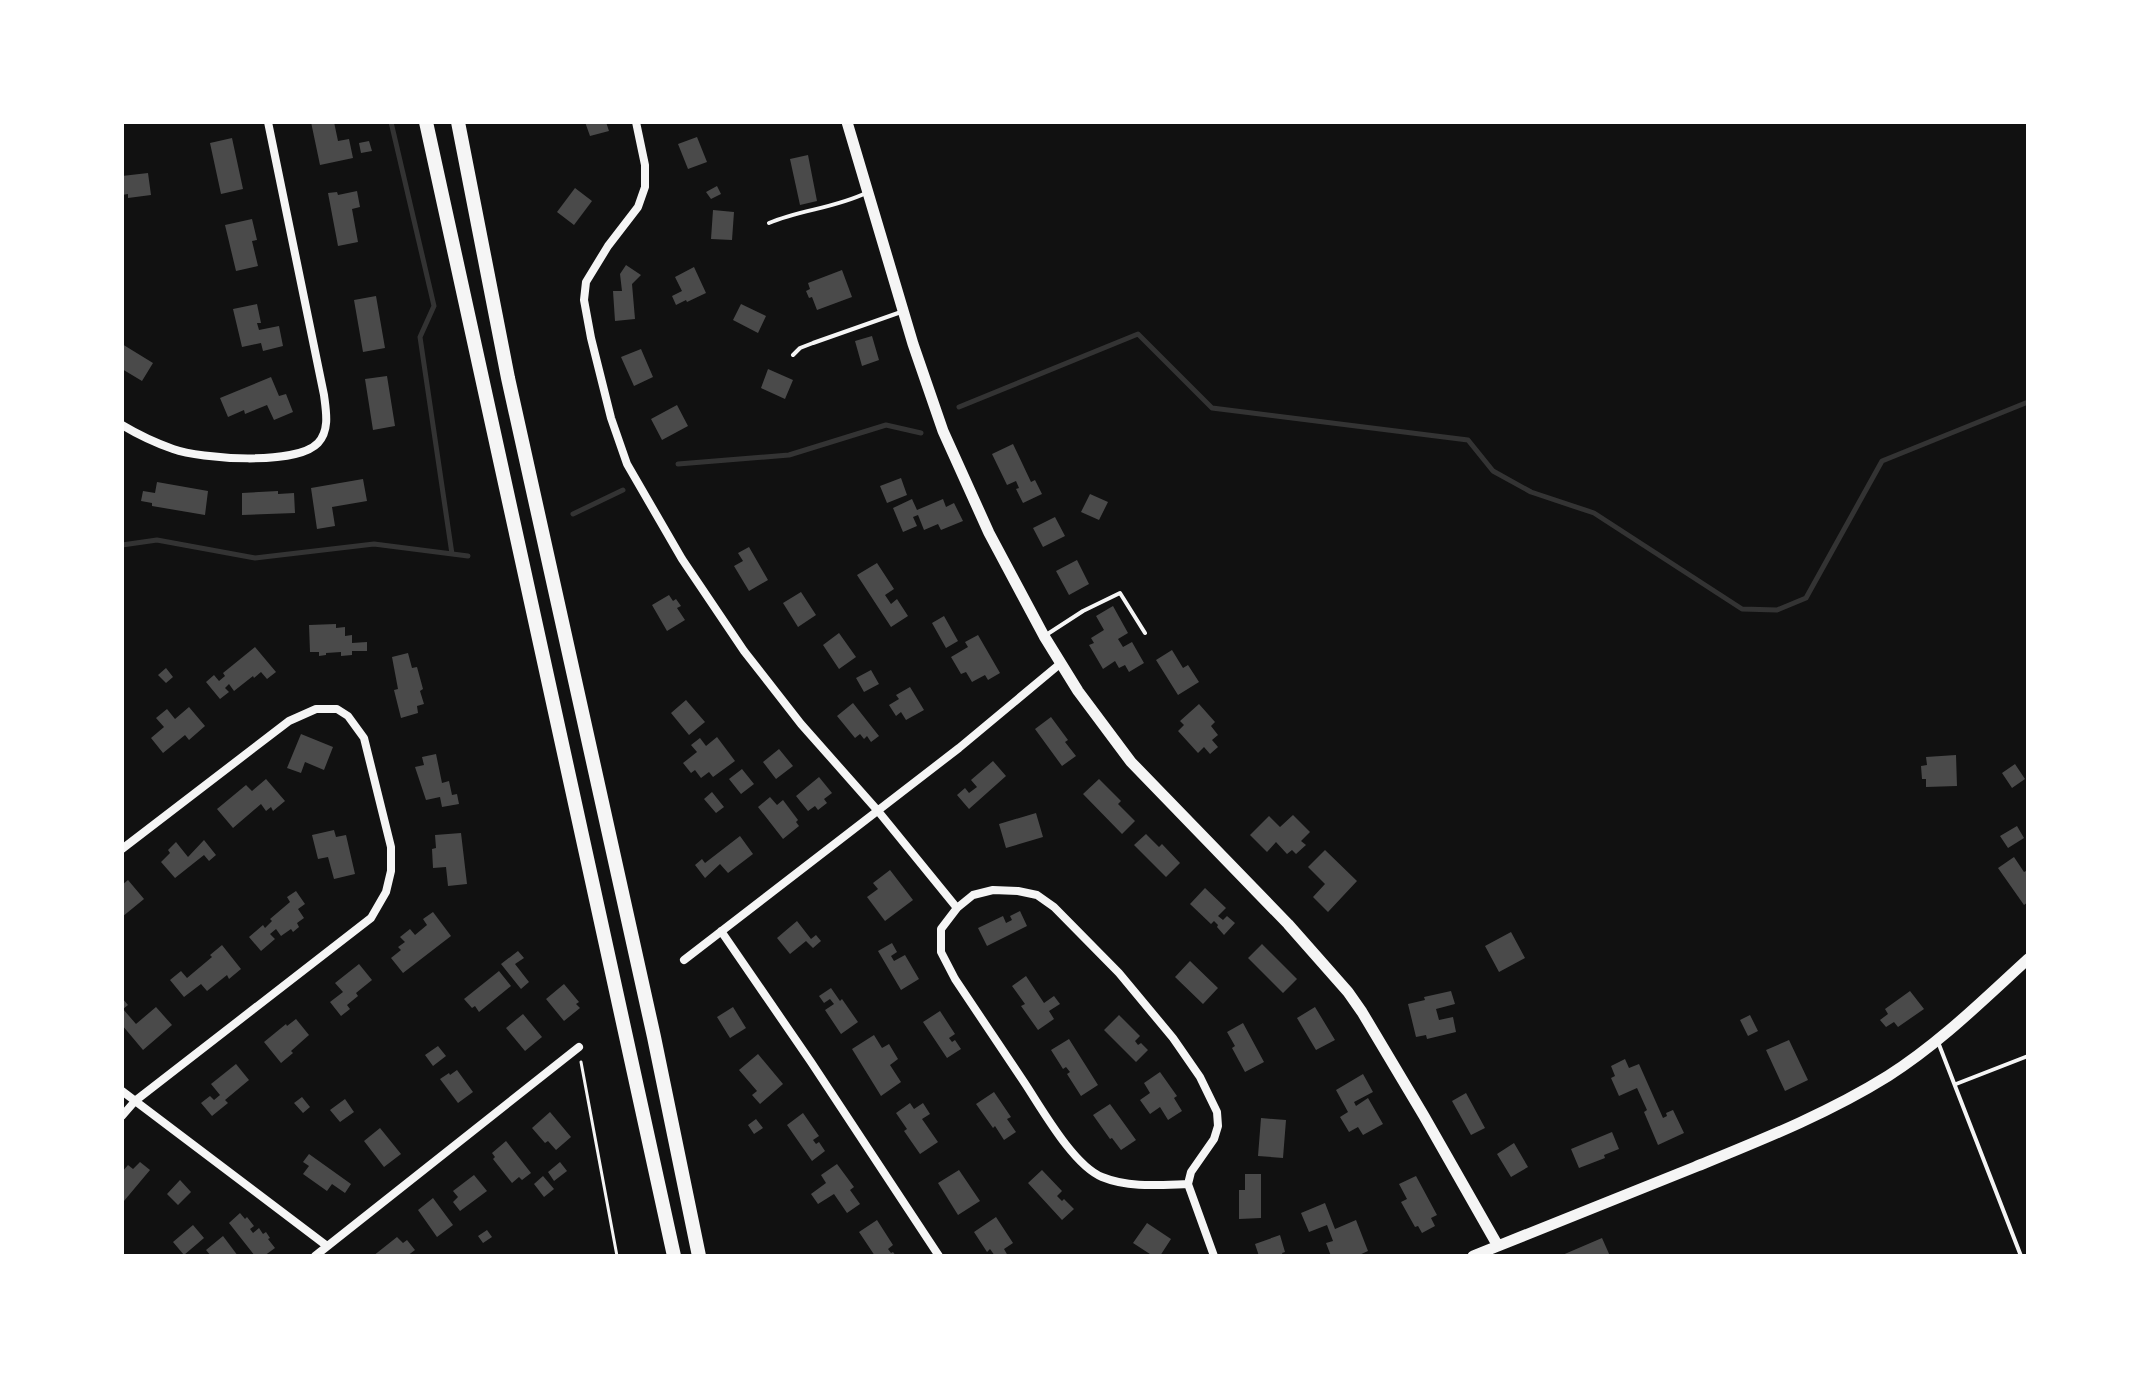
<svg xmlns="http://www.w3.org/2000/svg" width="2150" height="1378" font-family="Figtree,sans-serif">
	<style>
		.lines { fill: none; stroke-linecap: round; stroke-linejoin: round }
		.stream { stroke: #333; stroke-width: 5 }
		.building { fill: #4a4a4a }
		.path { stroke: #f5f5f5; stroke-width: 3 }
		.service { stroke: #f5f5f5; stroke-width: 4 }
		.minor { stroke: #f5f5f5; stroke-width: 8 }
		.secondary { stroke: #f5f5f5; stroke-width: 11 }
		.motorway { stroke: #f5f5f5; stroke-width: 14 }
	</style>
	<rect width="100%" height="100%" fill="#111"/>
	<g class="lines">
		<path class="stream" d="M391 122 434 306 420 337 452 554
			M959 407 1138 334 1212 408 1468 440 1493 471 1531 492 1594 513 1742 609 1777 610 1806 598 1882 461 2028 402
			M678 464 789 455 886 425 921 433
			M573 514 623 490
			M122 545 157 540 255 558 374 544 468 556"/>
	</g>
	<path class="building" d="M311 122H334L338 141 349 139 353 158 320 165Z
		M585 122H606L609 131 590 136Z
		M697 137 707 162 688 169 678 144Z
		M232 138 243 189 221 194 210 143Z
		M369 141 372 151 361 153 359 143Z
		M808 155 817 201 800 205 790 159Z
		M148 173 151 195 128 198V194L122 195V176Z
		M717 186 721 194 711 199 706 192Z
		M575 188 592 201 574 225 557 212Z
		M357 191 360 207 352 209 358 242 338 246 328 193 337 192 338 195Z
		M713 210 734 212 732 240 711 239Z
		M252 219 257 240 252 241 258 266 236 271 225 225Z
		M626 265 641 275 632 284 635 319 615 321 613 291H622L620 274Z
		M694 267 706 293 687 302 686 300 676 305 672 296 682 291 675 277Z
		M842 270 852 297 817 310 812 297 809 298 806 291 810 289 808 283Z
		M376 296 385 348 363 352 354 300Z
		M257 304 261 323H257L259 330 279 326 283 346 263 351 261 343 242 347 233 309Z
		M741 304 766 316 758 333 733 320Z
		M872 336 879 360 862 366 855 341Z
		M122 344 153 363 142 381 122 369Z
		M641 349 653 377 634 386 621 357Z
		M768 369 793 380 785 399 761 388Z
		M387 376 395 426 373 430 365 379Z
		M271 377 279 396 286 394 293 412 274 420 267 405 245 414 244 410 228 417 220 398Z
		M677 405 688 426 662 440 651 419Z
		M1013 444 1031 482 1035 480 1042 494 1023 503 1016 489 1019 488 1016 481 1007 485 992 454Z
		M901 478 907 495 887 503 880 486Z
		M363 479 367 501 332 507 335 526 317 529 311 488Z
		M157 482 208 491 205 515 152 506V503L141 501 143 491 155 493Z
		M278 491V494L294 493 295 513 242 515V493Z
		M1090 494 1108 502 1099 520 1081 512Z
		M912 499 917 510 943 499 946 507 954 503 963 521 941 530 938 524 924 530 918 515 913 517 917 526 903 532 893 508Z
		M1055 517 1065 536 1043 547 1033 528Z
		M749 547 768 580 749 591 734 566 743 561 738 553Z
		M1077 560 1089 584 1069 595 1056 571Z
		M877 563 894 589 885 595 891 604 897 599 908 616 891 627 857 575Z
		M801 592 816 615 798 627 783 603Z
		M669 595 673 601 676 599 681 606 677 608 685 620 667 631 652 605Z
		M1113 606 1128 633 1118 639 1123 647 1132 642 1144 663 1129 672 1125 665 1119 668 1115 661 1103 669 1089 645 1094 643 1091 638 1104 630 1096 616Z
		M944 616 958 641 946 648 932 623Z
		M336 624V628L345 627V636L352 635V643L367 642V651H352V655L341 656V652L326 653V655L319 656V652H310L309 625Z
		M839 633 856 657 839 669 823 645Z
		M978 635 1000 673 988 680 985 675 972 682 966 672 961 674 951 657 968 647 965 642Z
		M255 647 276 672 267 679 261 672 254 678 253 676 234 691 229 684 225 688 229 692 220 699 206 682 214 675 219 681 225 676 223 673Z
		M1172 650 1183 668 1188 665 1199 682 1178 695 1156 660Z
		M408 653 412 668 417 667 423 689 420 691 424 704 417 706 418 713 401 718 394 690 398 689 392 657Z
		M166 668 173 677 166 683 158 675Z
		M871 670 879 684 864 692 856 678Z
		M910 687 924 710 906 720 901 712 896 716 889 705 899 699 896 695Z
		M686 700 705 722 689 735 671 713Z
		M853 703 879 736 871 742 867 736 864 739 860 734 855 738 837 716Z
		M1199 704 1215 722 1211 726 1218 735 1212 740 1218 747 1210 754 1204 747 1198 753 1178 731 1184 725 1180 721Z
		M189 707 205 726 189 740 185 735 163 753 151 738 164 727 156 718 167 709 175 719Z
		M1051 717 1068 740 1065 742 1076 756 1062 766 1035 729Z
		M301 734 333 747 324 770 305 762 301 773 287 768Z
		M717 737 735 761 713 777 709 772 701 778 695 770 691 773 683 763 697 752 691 745 700 738 706 746Z
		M779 749 793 766 776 779 763 762Z
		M436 754 442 783 449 781 452 795 457 794 459 804 442 807 440 797 426 800 415 767 424 765 422 757Z
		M1956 755 1957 786 1926 787V779H1922L1921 766 1927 765 1926 757Z
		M993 761 1006 776 969 809 957 795 965 788 969 793 977 787 971 780Z
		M2015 764 2025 779 2012 788 2002 773Z
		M742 769 754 784 741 794 729 779Z
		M819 777 832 793 824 799 827 803 818 810 815 806 808 811 796 796Z
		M266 779 285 801 273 811 271 807 266 811 261 804 233 828 217 809 246 785 252 791Z
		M1099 779 1121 801 1118 804 1135 821 1122 834 1083 794Z
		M712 792 724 807 716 813 704 799Z
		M770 797 777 805 783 800 798 820 796 822 799 826 783 839 758 807Z
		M1036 813 1043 837 1006 848 999 824Z
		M1293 815 1310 832 1301 841 1306 845 1296 854 1292 850 1287 854 1276 842 1267 852 1250 835 1269 816 1280 827Z
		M2017 826 2024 838 2008 848 2000 836Z
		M334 830 336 837 346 835 355 874 334 879 328 857 318 859 312 835Z
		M461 833 467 884 448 886 446 867 433 868 432 849 436 848 435 835Z
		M1146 834 1159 847 1162 844 1180 863 1166 877 1134 845Z
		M740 836 753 854 728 873 720 864 705 878 695 865 702 859 705 863Z
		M204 840 216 855 209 861 204 855 175 878 161 862 170 853 168 850 176 842 188 857Z
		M1325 850 1357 881 1328 912 1313 897 1325 884 1308 867Z
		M2014 857 2024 872 2028 870V902L2024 905 1998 868Z
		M890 870 913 900 885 921 867 897 878 889 873 883Z
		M128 880 144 899 122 917V885Z
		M1205 888 1226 908 1218 916 1223 920 1227 916 1235 923 1224 935 1217 927 1218 925 1214 921 1211 924 1190 904Z
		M296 891 305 904 298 909 304 918 297 923 299 927 293 932 291 929 281 936 276 929 270 934 275 939 261 951 249 937 263 925 265 928 272 921 270 919 290 902 287 897Z
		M1020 911 1027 926 987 946 978 928 1003 916 1006 923 1012 920 1010 916Z
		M433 912 451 936 403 973 391 958 401 950 398 947 405 942 400 937 410 929 415 935 427 925 423 919Z
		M797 921 811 939 816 935 821 941 813 948 806 941 790 954 777 938Z
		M1511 932 1525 958 1499 972 1485 946Z
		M892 943 897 952 891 956 894 961 905 955 919 979 901 990 878 951Z
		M1262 944 1297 979 1283 993 1248 958Z
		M222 945 241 969 229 979 227 975 207 991 201 984 184 997 170 980 181 971 187 978 212 957 210 955Z
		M518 951 524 958 515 964 529 982 521 989 501 964Z
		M1190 961 1218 988 1203 1004 1175 977Z
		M359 964 372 980 356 993 358 996 347 1005 350 1009 341 1016 330 1002 343 992 335 983Z
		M499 971 511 986 479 1012 475 1006 472 1008 464 999Z
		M1026 976 1044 1003 1054 996 1060 1004 1049 1011 1054 1019 1038 1030 1021 1006 1025 1004 1012 986Z
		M564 984 579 1002 576 1004 580 1008 564 1021 546 999Z
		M831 988 840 1001 842 999 858 1022 841 1034 825 1010 834 1004 830 999 824 1003 819 996Z
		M1451 991 1455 1004 1436 1009 1439 1020 1453 1017 1456 1032 1427 1039 1426 1035 1416 1037 1408 1004 1425 1000 1424 997Z
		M1910 991 1924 1009 1898 1027 1894 1022 1886 1027 1880 1020 1888 1014 1885 1009Z
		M122 998 128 1005 123 1009 136 1024 156 1007 172 1025 143 1050 122 1025Z
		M733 1007 746 1028 730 1038 717 1017Z
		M1315 1007 1335 1040 1316 1050 1297 1018Z
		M940 1011 955 1034 949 1038 952 1042 955 1040 961 1049 947 1058 923 1022Z
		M523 1014 542 1037 525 1051 506 1028Z
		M1119 1015 1140 1036 1135 1041 1138 1045 1141 1043 1148 1050 1136 1062 1104 1030Z
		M1750 1015 1758 1031 1748 1036 1740 1020Z
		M296 1019 309 1035 291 1051 293 1053 281 1063 264 1042 286 1024 287 1026Z
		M1243 1023 1264 1062 1245 1072 1232 1048 1235 1046 1227 1032Z
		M874 1035 882 1048 889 1044 898 1059 890 1065 901 1082 881 1096 852 1049Z
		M1069 1039 1098 1085 1081 1096 1067 1074 1070 1072 1066 1067 1063 1069 1051 1050Z
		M1789 1040 1808 1080 1785 1091 1766 1050Z
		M438 1046 446 1056 433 1066 425 1055Z
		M758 1054 783 1084 760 1104 752 1095 757 1091 739 1070Z
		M1625 1059 1629 1068 1639 1064 1663 1118 1667 1116 1666 1113 1673 1110 1684 1133 1658 1145 1644 1112 1647 1110 1637 1088 1619 1096 1611 1078 1615 1076 1611 1066Z
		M236 1064 249 1080 225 1100 228 1103 212 1116 201 1103 210 1096 214 1100 220 1095 211 1084Z
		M457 1070 473 1092 458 1103 440 1079 449 1073 450 1075Z
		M1160 1072 1177 1096 1174 1098 1182 1111 1168 1120 1160 1107 1150 1114 1140 1100 1150 1093 1144 1083Z
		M1363 1074 1373 1092 1354 1102 1356 1106 1368 1098 1383 1124 1363 1135 1358 1127 1349 1132 1340 1117 1348 1112 1336 1090Z
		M994 1092 1011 1117 1007 1119 1016 1132 1004 1140 995 1126 993 1128 976 1104Z
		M1466 1093 1485 1128 1471 1135 1452 1101Z
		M302 1097 310 1107 303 1113 294 1103Z
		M345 1099 354 1112 340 1122 330 1110Z
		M910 1103 914 1109 923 1103 930 1114 922 1119 938 1142 920 1154 904 1131 907 1129 896 1113Z
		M1110 1104 1136 1140 1121 1150 1112 1138 1110 1139 1093 1115Z
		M550 1112 571 1137 556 1150 548 1141 545 1143 532 1128Z
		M803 1113 819 1136 813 1140 816 1144 819 1142 825 1151 812 1161 787 1125Z
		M1261 1118 1286 1120 1283 1158 1258 1156Z
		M756 1119 763 1128 754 1134 748 1125Z
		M380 1128 401 1154 384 1167 364 1141Z
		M1612 1132 1619 1149 1604 1155 1605 1158 1579 1168 1571 1149Z
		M506 1141 531 1173 522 1180 519 1177 512 1183 493 1159 495 1157 492 1153Z
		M1514 1143 1528 1167 1511 1177 1497 1154Z
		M309 1154 351 1184 345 1193 332 1184 327 1191 303 1174 309 1166 303 1162Z
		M140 1162 150 1170 124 1201 122 1200V1172L128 1165 133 1169Z
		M560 1162 567 1171 554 1181 548 1172Z
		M837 1164 854 1187 850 1190 860 1204 847 1213 834 1194 818 1204 811 1194 826 1183 821 1175Z
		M959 1170 980 1201 958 1215 938 1183Z
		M1042 1170 1062 1191 1057 1196 1062 1201 1064 1199 1074 1209 1062 1220 1028 1183Z
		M1245 1174H1261V1218L1239 1219V1190H1245Z
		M474 1175 487 1191 460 1211 453 1202 458 1197 453 1191Z
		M543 1176 554 1189 544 1197 534 1184Z
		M1416 1176 1437 1215 1431 1218 1435 1226 1422 1233 1418 1226 1415 1227 1401 1202 1407 1199 1399 1184Z
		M180 1180 191 1192 178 1205 167 1194Z
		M433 1198 453 1225 437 1237 418 1210Z
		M1325 1203 1335 1229 1356 1220 1368 1251 1357 1256H1331L1326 1243 1333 1241 1327 1225 1309 1232 1301 1213Z
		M240 1213 245 1219 247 1217 254 1226 250 1229 253 1233 259 1228 263 1234 266 1232 270 1238 268 1239 275 1248 264 1256H255L229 1223Z
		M996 1217 1013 1243 1004 1249 1008 1256H995L990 1249 987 1252 974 1232Z
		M877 1220 893 1245 888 1249 891 1253 893 1252 896 1256H875L859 1232Z
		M1147 1223 1171 1239 1160 1256H1153L1133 1243Z
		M193 1225 204 1238 184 1255 173 1242Z
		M487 1230 492 1237 483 1243 478 1236Z
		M1280 1235 1285 1252 1282 1253 1283 1256H1259L1255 1244Z
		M223 1236 238 1256H211L206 1250Z
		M397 1237 403 1243 407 1240 415 1250 407 1256H373Z
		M1602 1238 1610 1256H1560Z"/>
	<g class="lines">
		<path class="path" d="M581 1062 617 1256"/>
		<path class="service" d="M769 223C800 210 835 208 866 193
			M793 355 800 348 813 343 901 312
			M1046 635 1083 611 1120 593 1145 633
			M1938 1042 2021 1256
			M1956 1084 2028 1056"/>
		<path class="minor" d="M636 122 645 165V187L638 207 608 246 586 282 584 300 591 338 611 418 627 464 682 559 744 651 801 724 878 811 957 908 941 929V952L955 979C978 1013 1001 1048 1024 1082 1042 1109 1073 1165 1102 1177 1129 1188 1159 1185 1188 1184
			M122 425C137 434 156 443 173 449 201 459 296 466 318 443 330 430 326 411 324 395L268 122
			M122 849 289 721 316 709H337L348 716 364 738 391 847V871L386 892 371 918 135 1101 122 1116
			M957 908 973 895 993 890 1018 891 1037 895 1054 907 1119 973 1173 1038 1200 1077 1217 1112 1218 1126 1214 1139 1191 1172 1188 1184 1214 1256
			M721 931 811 1062 939 1256
			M684 960 959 748 1061 663
			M122 1091 327 1246
			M315 1256 579 1047"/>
		<path class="secondary" d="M847 122 913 344 943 431 989 533 1044 636 1078 691 1131 762 1288 924 1348 992 1362 1012 1424 1116 1498 1246
			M1473 1256C1547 1227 1621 1197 1695 1167 1761 1140 1827 1114 1888 1076 1940 1043 1983 1000 2028 959"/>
		<path class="motorway" d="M426 122 674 1256
			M458 122 508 378 654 1037 699 1256"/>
	</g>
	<rect width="2150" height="1378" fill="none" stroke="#ffffff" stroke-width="248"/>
</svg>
